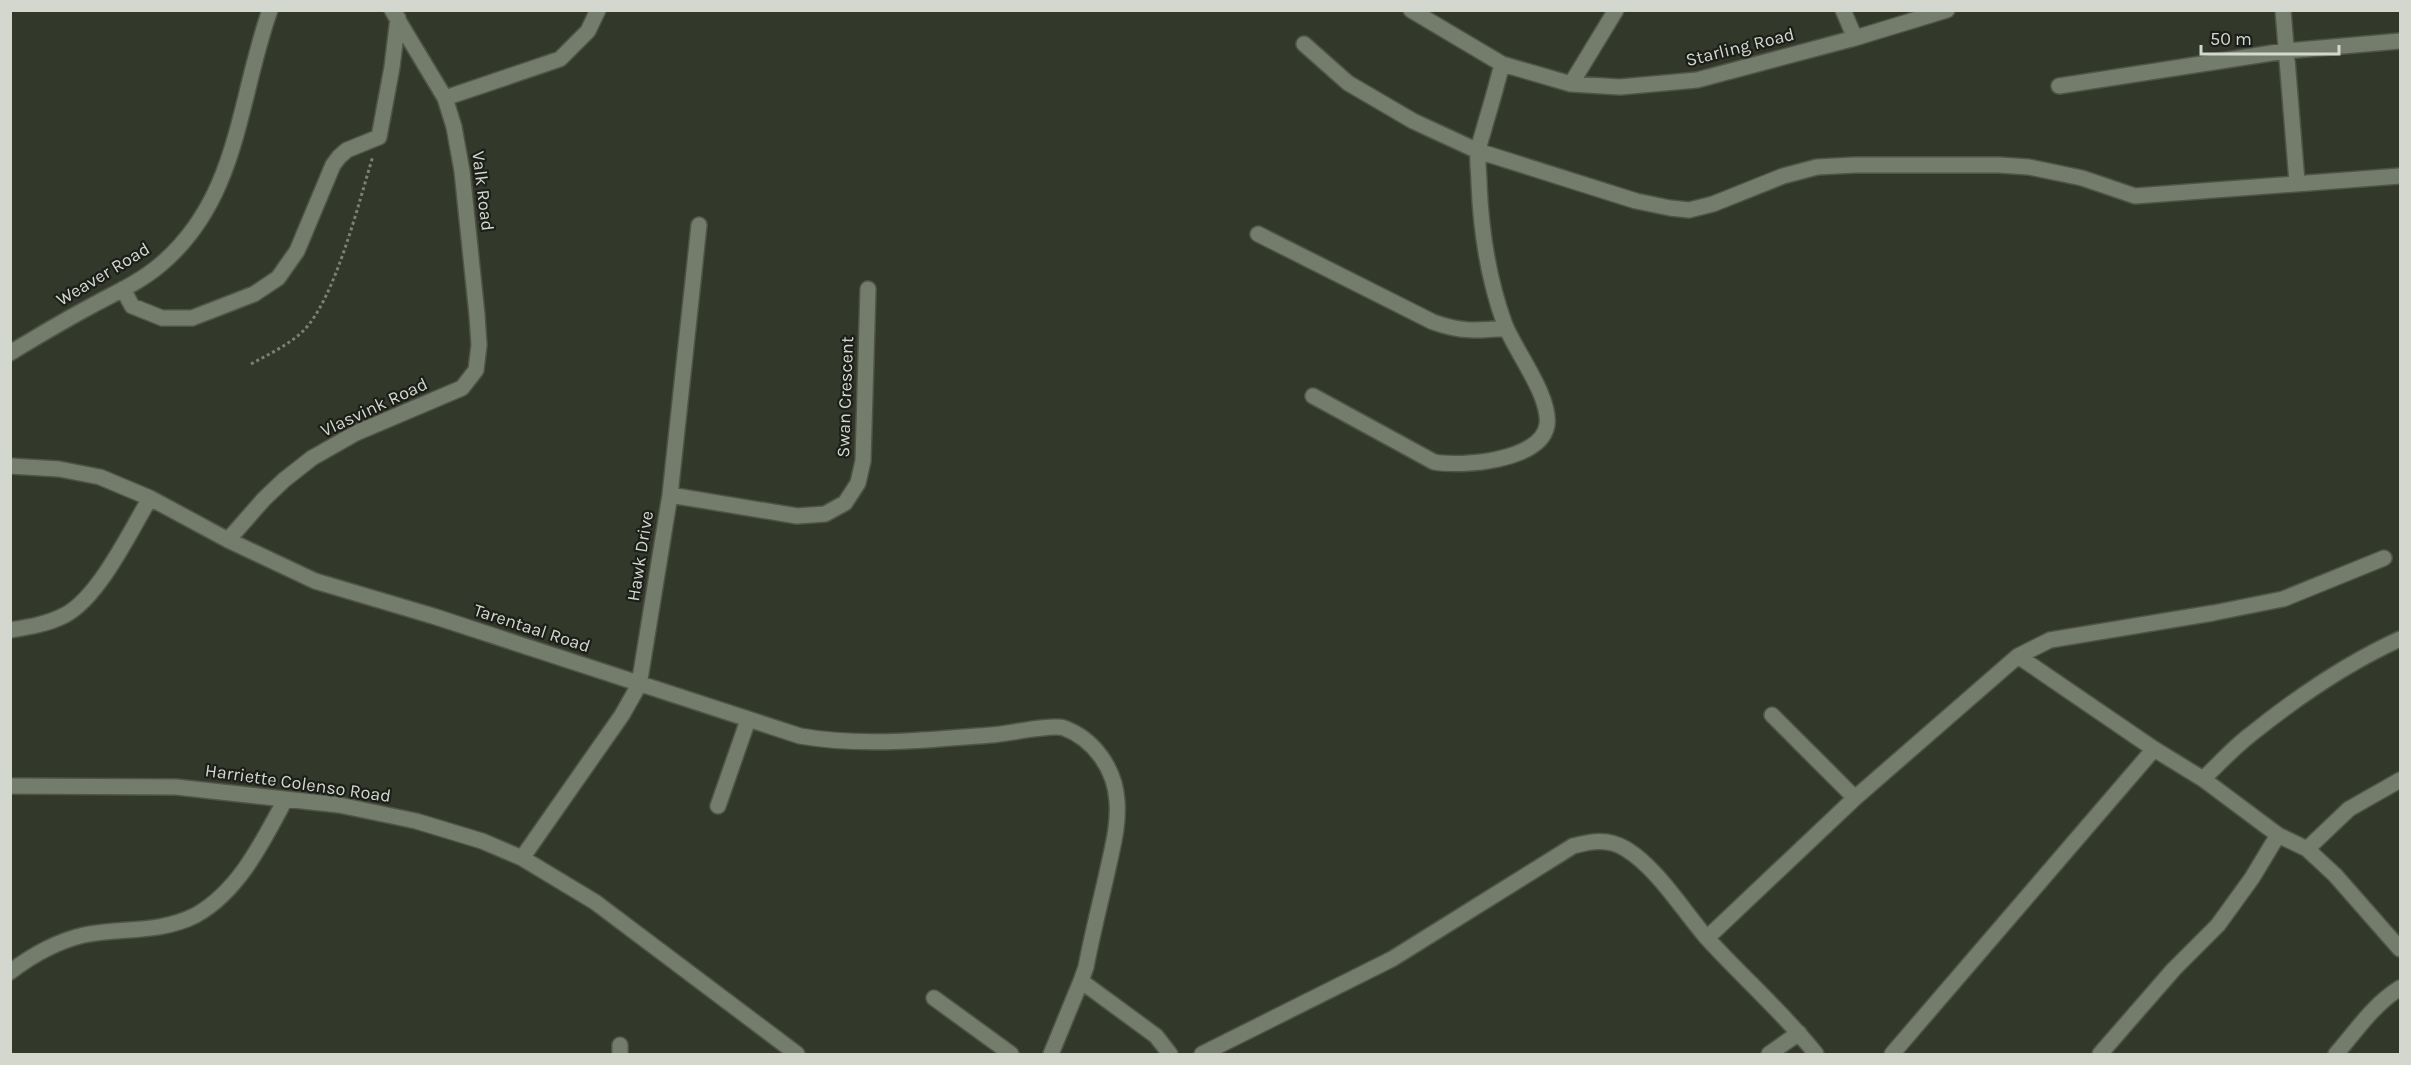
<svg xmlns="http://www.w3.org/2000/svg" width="2411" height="1065" font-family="Karla,sans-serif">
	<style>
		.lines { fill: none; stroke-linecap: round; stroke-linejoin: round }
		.minor-casing { stroke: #4f5447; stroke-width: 18 }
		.path { stroke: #7c8175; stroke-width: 3; stroke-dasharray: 3 3; stroke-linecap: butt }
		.minor { stroke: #747c6b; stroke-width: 15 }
		.labels { text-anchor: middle; stroke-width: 4.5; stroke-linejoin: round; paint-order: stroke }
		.street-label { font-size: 18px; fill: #d3d7cd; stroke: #1c1f19 }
	</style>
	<rect width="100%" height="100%" fill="#33392a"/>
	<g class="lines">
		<g class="minor-casing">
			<path id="minor" d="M1411 10 1502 64 1571 84 1620 87 1697 80 1855 38 1947 10
				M1843 10 1855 38
				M2283 10 2297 182
				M1304 44 1348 83 1413 121 1478 151 1636 201 1670 208 1689 210 1713 204 1783 176 1817 167 1855 165H1999L2029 167 2082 178 2135 196 2400 176
				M1571 84 1616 10
				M2059 86 2285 51 2400 41
				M445 98 560 59 588 31 598 10
				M1258 234 1433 322C1461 332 1477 331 1506 328
				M123 289 132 306 162 318H192L254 294 278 278 297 251 333 165 339 157 347 150 379 137 392 67 398 18
				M10 353C38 336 65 320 93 305 115 293 140 282 160 265 239 199 238 100 270 10
				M1313 396 1434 462C1462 467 1541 461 1547 425 1551 397 1516 352 1505 325 1488 279 1481 232 1479 183 1479 173 1477 162 1478 152 1479 143 1483 134 1485 125 1491 105 1497 84 1502 64
				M10 466 59 469 100 477 150 498 228 540 315 581 433 616 800 736C863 747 927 740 991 735 1007 734 1052 724 1064 728 1094 739 1115 769 1117 801 1119 826 1112 849 1107 873 1100 904 1092 935 1086 967L1081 981 1156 1036 1170 1054
				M670 495 797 516 825 514 845 503 858 483 863 461 868 289
				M228 540 264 499 284 480 312 458 356 433 462 388 476 370 479 345 477 315 462 171 454 127 445 98 392 10
				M10 630C29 627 48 624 65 615 99 597 130 532 150 498
				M2018 656 2154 749 2203 779 2278 835 2307 849 2335 875 2400 949
				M1772 715 1855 798
				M2203 779C2218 765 2233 748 2250 735 2296 698 2347 663 2400 639
				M10 786 176 787 339 805 416 821 482 841 522 858 595 902 797 1054
				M718 806 748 720
				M2307 849 2349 809 2400 780
				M522 858 622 715 639 685 670 495 699 225
				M1707 938 1855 798 2018 656 2050 640 2213 613 2283 599 2384 558
				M10 972C31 956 58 941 84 935 121 927 159 934 196 915 239 891 263 841 285 800
				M934 998 1011 1054
				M620 1045V1054
				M1051 1054 1081 981
				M1202 1054 1392 959 1573 846C1592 841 1608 838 1626 849 1657 868 1682 909 1706 937 1742 977 1783 1012 1816 1054
				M1769 1054 1799 1033
				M1892 1054 2154 749
				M2100 1054 2174 969 2218 925 2252 878 2278 835
				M2336 1054C2356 1031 2374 1004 2400 988"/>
		</g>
		<path class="path" d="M251 364C269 354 287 346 302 332 335 301 359 201 373 156"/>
		<use href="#minor" class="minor"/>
	</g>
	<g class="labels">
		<g class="street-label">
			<text transform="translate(1740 47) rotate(-14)" y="6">Starling Road</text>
			<text transform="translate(483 191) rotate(83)" y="6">Valk Road</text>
			<text transform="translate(103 274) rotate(-31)" y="6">Weaver Road</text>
			<text transform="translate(845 397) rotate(-88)" y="6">Swan Crescent</text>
			<text transform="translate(374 407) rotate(-25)" y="6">Vlasvink Road</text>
			<text transform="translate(640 556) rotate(-81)" y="6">Hawk Drive</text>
			<text transform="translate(532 628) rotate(18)" y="6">Tarentaal Road</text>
			<text transform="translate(298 783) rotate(8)" y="6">Harriette Colenso Road</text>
		</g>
	</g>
	<rect width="2411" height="1065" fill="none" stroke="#d3d7cd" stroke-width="24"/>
	<path d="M2201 45v9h138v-9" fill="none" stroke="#d3d7cd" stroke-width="3"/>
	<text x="2210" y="45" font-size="18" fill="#d3d7cd" stroke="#1c1f19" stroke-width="4.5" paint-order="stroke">50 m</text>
</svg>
